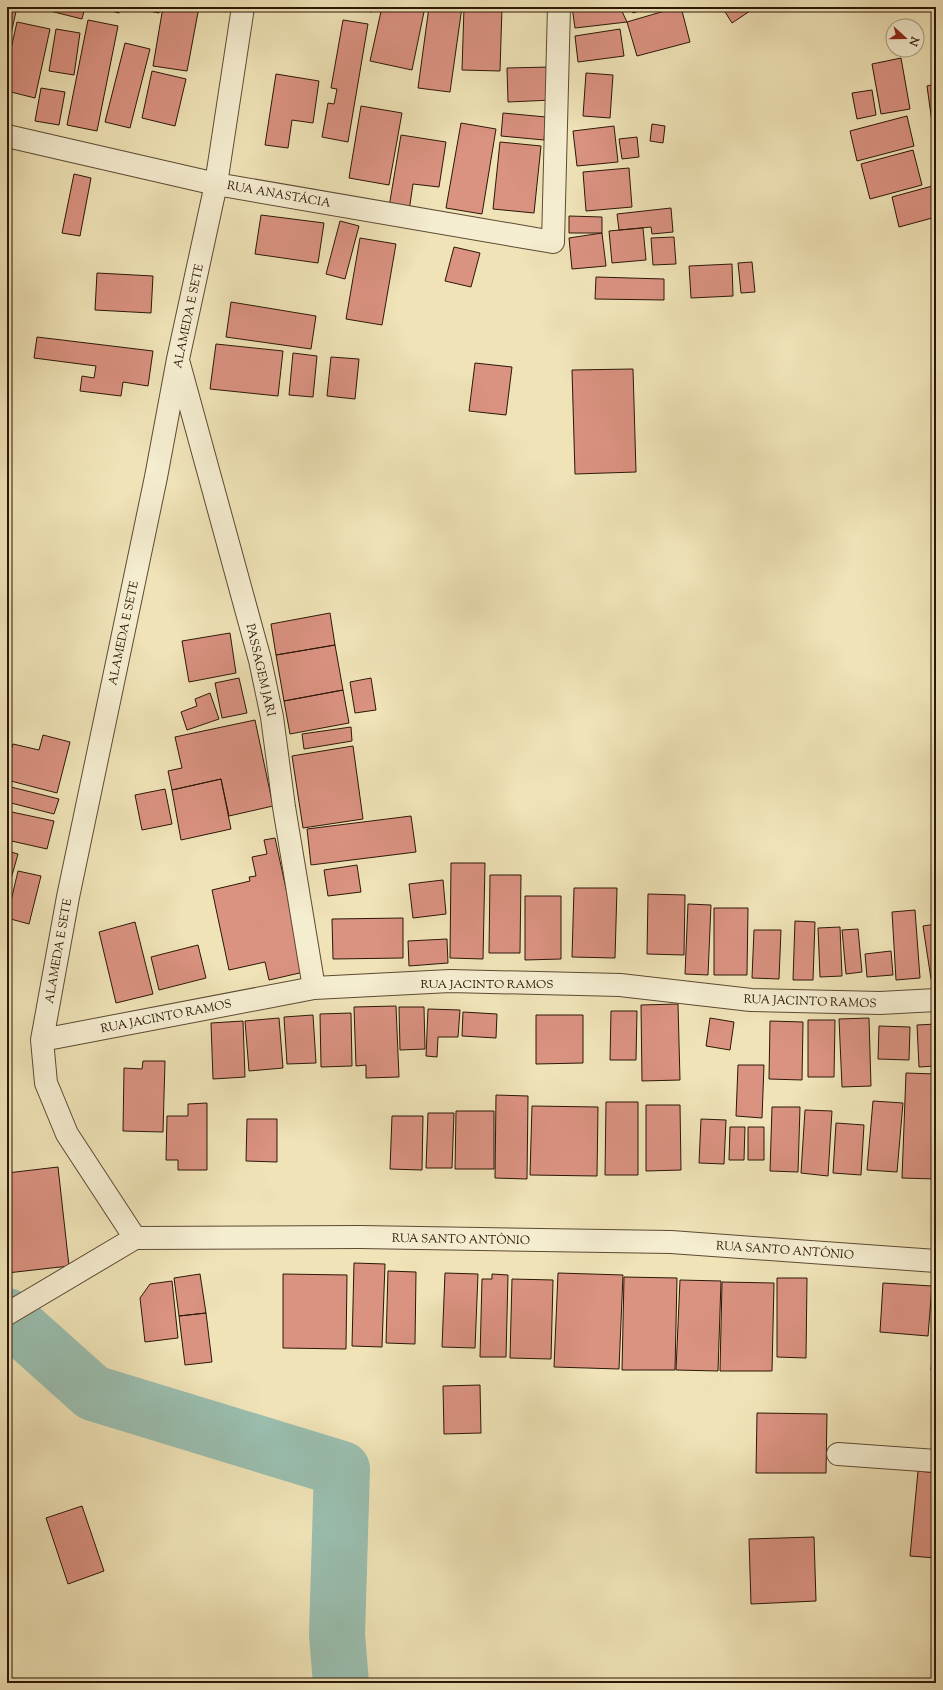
<svg xmlns="http://www.w3.org/2000/svg" width="943" height="1690" font-family="'Sorts Mill Goudy',serif">
	<style>
		.lines { fill: none; stroke-linecap: round; stroke-linejoin: round }
		.river { stroke: #9abeaf; stroke-width: 56 }
		.building { fill: #da9281; stroke: #2c1707 }
		.minor-casing { stroke: #5d4a33; stroke-width: 24 }
		.minor { stroke: #f5edd0; stroke-width: 22 }
		.labels { text-anchor: middle; stroke-width: 3.5; stroke-linejoin: round; paint-order: stroke }
		.street-label { font-size: 12px; fill: #2c1707; stroke: #f5edd0 }
	</style>
	<rect width="100%" height="100%" fill="#efe3b7"/>
	<filter id="stains"><feTurbulence type="fractalNoise" baseFrequency=".005" numOctaves="4"/><feColorMatrix values="0 0 0 0 .2 0 0 0 0 .09 0 0 0 0 .02 0 0 0 .5 -.17"/></filter>
	<radialGradient id="worn" r=".72"><stop offset=".6" stop-color="#630" stop-opacity="0"/><stop offset="1" stop-color="#630" stop-opacity=".3"/></radialGradient>
	<g class="lines">
		<path class="river" d="M7 1316 93 1393 342 1469 337 1635 341 1683"/>
	</g>
	<path class="building" d="M7 7H17L7 52Z
		M51 7H85L82 19 50 11Z
		M95 7H120L119 13Z
		M128 7H160L159 13Z
		M163 7H199L187 71 153 66Z
		M345 7H373L372 12Z
		M382 7H425L412 70 370 61Z
		M429 7H462L450 92 418 88Z
		M464 7H502L500 71 462 70Z
		M508 7H547V10L508 11Z
		M572 7H620L627 22 575 28Z
		M631 7H651L633 13Z
		M678 7H681L690 42 637 56 627 22Z
		M722 7H756L732 23Z
		M88 20 118 26 97 131 67 125Z
		M343 20 368 24 348 142 322 137 328 103 334 104 337 89 331 88Z
		M17 22 50 29 35 98 7 91V67Z
		M56 29 80 33 74 75 49 71Z
		M620 29 624 56 578 62 575 36Z
		M125 43 150 49 130 128 105 122Z
		M901 58 910 109 881 114 872 64Z
		M551 67 552 100 508 102 507 68Z
		M152 71 186 79 175 126 142 118Z
		M586 73 613 75 610 118 583 116Z
		M276 74 319 81 313 123 292 120 288 148 265 145Z
		M936 84V137H934L927 86Z
		M41 88 65 92 59 125 35 121Z
		M872 90 876 115 857 119 852 93Z
		M361 106 402 113 389 185 349 178Z
		M503 113 546 117 544 140 501 136Z
		M907 116 914 146 857 161 850 131Z
		M461 123 496 129 482 214 446 208Z
		M652 124 665 126 663 143 650 141Z
		M614 126 618 162 577 166 573 131Z
		M401 135 446 142 439 187 413 184 409 211 389 207Z
		M637 137 639 157 622 159 619 139Z
		M500 142 541 146 534 213 493 209Z
		M913 150 922 185 870 199 861 164Z
		M629 168 632 207 586 211 583 172Z
		M74 174 91 178 80 236 62 233Z
		M936 185V217L899 227 892 197Z
		M671 208 673 232 652 234 651 227 619 230 617 214Z
		M261 215 324 223 318 263 255 254Z
		M569 216 602 217V233H569Z
		M340 221 359 226 345 279 326 274Z
		M643 228 646 260 612 263 609 231Z
		M602 233 606 266 572 269 569 238Z
		M674 237 676 264 653 265 651 238Z
		M360 238 396 244 382 325 346 319Z
		M454 247 480 253 471 287 445 281Z
		M752 262 755 292 741 293 738 263Z
		M732 264 733 296 691 298 689 266Z
		M97 273 153 276 151 313 95 310Z
		M596 277 664 279V300L595 299Z
		M231 302 316 316 311 349 226 337Z
		M37 337 153 351 148 386 123 382 121 396 80 391 82 376 94 378 96 366 34 358Z
		M216 344 283 351 278 396 210 389Z
		M293 353 317 356 313 397 289 395Z
		M331 357 359 359 355 399 327 396Z
		M475 363 512 367 506 415 469 411Z
		M633 369 636 472 575 474 572 370Z
		M330 613 335 645 276 655 271 624Z
		M230 633 236 673 189 682 182 641Z
		M335 645 343 690 284 701 276 655Z
		M239 678 247 713 222 718 215 683Z
		M371 678 376 710 355 713 350 682Z
		M343 690 349 723 290 734 284 701Z
		M210 693 219 719 187 730 181 712 197 706 195 699Z
		M255 720 273 806 229 816 221 779 172 790 168 771 182 768 175 737Z
		M351 727 352 741 304 749 302 734Z
		M43 735 70 742 57 793 7 780V763L13 744 39 750Z
		M353 746 363 819 303 828 292 756Z
		M221 779 231 829 181 840 172 790Z
		M7 786 59 799 54 814 7 802Z
		M165 789 172 824 142 830 135 795Z
		M7 811 54 821 47 849 7 840Z
		M411 816 416 852 311 865 307 829Z
		M275 838 304 972 269 980 265 962 229 970 212 890 250 881 249 877 256 876 252 857 267 854 264 840Z
		M7 851 18 854 7 893Z
		M451 863H485L483 959 450 958Z
		M357 865 361 892 328 896 324 870Z
		M18 871 41 876 29 924 7 918Z
		M490 875H521L520 953H489Z
		M443 880 446 914 413 918 409 884Z
		M574 888H617L615 958 572 957Z
		M648 894 685 895 684 955 647 954Z
		M525 896H561V959L525 960Z
		M688 904 711 905 708 975 685 974Z
		M714 908H748L747 975H714Z
		M915 910 920 978 896 980 892 912Z
		M403 918V958L333 959 332 919Z
		M795 921 815 922 813 980H793Z
		M135 922 153 994 116 1003 99 932Z
		M936 924V979H931L923 926Z
		M840 927 842 976 820 977 818 928Z
		M858 929 862 972 846 974 842 930Z
		M754 930H781L779 979 752 978Z
		M447 939 448 963 409 966 408 941Z
		M198 945 206 978 159 990 151 957Z
		M891 951 893 975 867 977 865 954Z
		M678 1004 680 1080 642 1081 641 1005Z
		M396 1006 399 1077 366 1078V1065L356 1066 354 1007Z
		M399 1007H424L425 1049 400 1050Z
		M428 1009 460 1010 458 1037H438L437 1057 426 1056Z
		M611 1011H637L636 1060H610Z
		M463 1012 497 1014 496 1038 462 1036Z
		M351 1013 352 1066 321 1067 320 1014Z
		M313 1015 316 1063 287 1064 284 1017Z
		M536 1015H583V1063L536 1064Z
		M279 1018 283 1068 249 1071 245 1021Z
		M710 1018 734 1022 730 1050 706 1046Z
		M869 1018 871 1086 842 1087 839 1019Z
		M808 1020H835L834 1077H808Z
		M243 1021 245 1077 213 1079 211 1023Z
		M770 1021 803 1022 802 1080 769 1079Z
		M936 1024V1066L919 1067 917 1025Z
		M879 1026 910 1027 909 1060 878 1059Z
		M143 1061H165L163 1132 123 1131 124 1068 142 1069Z
		M738 1065H764L762 1118 736 1116Z
		M906 1073 936 1074V1179L902 1178Z
		M496 1095 528 1096 527 1179 495 1178Z
		M873 1101 903 1103 897 1172 867 1170Z
		M606 1102H638V1175H605Z
		M207 1103V1170H178V1160H166L167 1116H188V1104Z
		M646 1105H680L681 1170 646 1171Z
		M532 1106 598 1107 597 1176 530 1175Z
		M772 1107H800L798 1172 770 1171Z
		M7 1109H11V1142H7Z
		M805 1110 832 1111 828 1176 801 1173Z
		M456 1111H494V1169H455Z
		M428 1113H454L452 1168H426Z
		M392 1116H423L422 1170 390 1169Z
		M247 1119H277V1162L246 1161Z
		M701 1119 726 1120 724 1164 699 1163Z
		M836 1123 864 1125 861 1175 833 1173Z
		M730 1127H745L744 1160H729Z
		M748 1127H764V1160H748Z
		M58 1167 69 1266 7 1273V1173Z
		M354 1263 385 1264 382 1347 352 1346Z
		M388 1271 416 1272 415 1344 386 1343Z
		M445 1273 478 1274 475 1348 442 1347Z
		M558 1273 623 1275 619 1369 554 1367Z
		M200 1274 206 1313 179 1316 174 1278Z
		M283 1274 347 1275 346 1349 283 1348Z
		M492 1274 508 1275 506 1357H480L482 1279H492Z
		M624 1277 677 1278 675 1370H622Z
		M777 1278H807L806 1358 777 1357Z
		M512 1279 553 1280 551 1359 510 1358Z
		M680 1280 721 1281 718 1371 676 1370Z
		M172 1281 178 1338 145 1342 140 1298 150 1284Z
		M722 1282 774 1283 772 1371H720Z
		M883 1283 932 1286 928 1336 880 1332Z
		M206 1313 212 1362 185 1365 179 1316Z
		M936 1314V1371L931 1370Z
		M480 1385 481 1433 444 1434 443 1386Z
		M757 1413 827 1414 826 1473H756Z
		M918 1471 936 1473V1558L910 1556Z
		M82 1506 104 1571 68 1584 46 1518Z
		M814 1537 816 1601 751 1604 749 1539Z"/>
	<g class="lines">
		<g class="minor-casing">
			<path id="minor" d="M7 136 216 184 553 242 559 7
				M179 364 260 660 272 717 284 807 314 988
				M42 1040 314 988 450 981 620 985 751 1000 880 1003 936 1000
				M135 1238 67 1134 46 1083 42 1040 68 897 156 477 178 359 216 184 243 7
				M7 1314 135 1238 360 1237 671 1242 936 1261
				M838 1454 936 1461"/>
		</g>
		<use href="#minor" class="minor"/>
	</g>
	<g class="labels">
		<g class="street-label">
			<text transform="translate(279 194) rotate(10)" y="4">RUA ANASTÁCIA</text>
			<text transform="translate(188 316) rotate(-78)" y="4">ALAMEDA E SETE</text>
			<text transform="translate(123 633) rotate(-78)" y="4">ALAMEDA E SETE</text>
			<text transform="translate(261 670) rotate(77)" y="4">PASSAGEM JARI</text>
			<text transform="translate(58 951) rotate(-80)" y="4">ALAMEDA E SETE</text>
			<text x="487" y="988">RUA JACINTO RAMOS</text>
			<text transform="translate(810 1001) rotate(2)" y="4">RUA JACINTO RAMOS</text>
			<text transform="translate(166 1016) rotate(-11)" y="4">RUA JACINTO RAMOS</text>
			<text transform="translate(461 1239) rotate(1)" y="4">RUA SANTO ANTÔNIO</text>
			<text transform="translate(785 1250) rotate(4)" y="4">RUA SANTO ANTÔNIO</text>
		</g>
	</g>
	<rect width="943" height="1690" fill="none" stroke="#efe3b7" stroke-width="24"/>
	<rect x="8" y="8" width="927" height="1674" fill="none" stroke="#2c1707" stroke-width="2"/>
	<rect x="12" y="12" width="919" height="1666" fill="none" stroke="#2c1707"/>
	<g transform="translate(905 38) rotate(111)"><circle r="19" fill="#f5edd0" stroke="#a59780"/>
	<path d="M0-3L7 15L0 10L-7 15Z" fill="#8f2418"/>
	<text y="-6" font-size="11" font-weight="bold" text-anchor="middle" fill="#2c1707">N</text>
	</g>
	<rect width="100%" height="100%" filter="url(#stains)"/>
	<rect width="100%" height="100%" fill="url(#worn)"/>
</svg>
